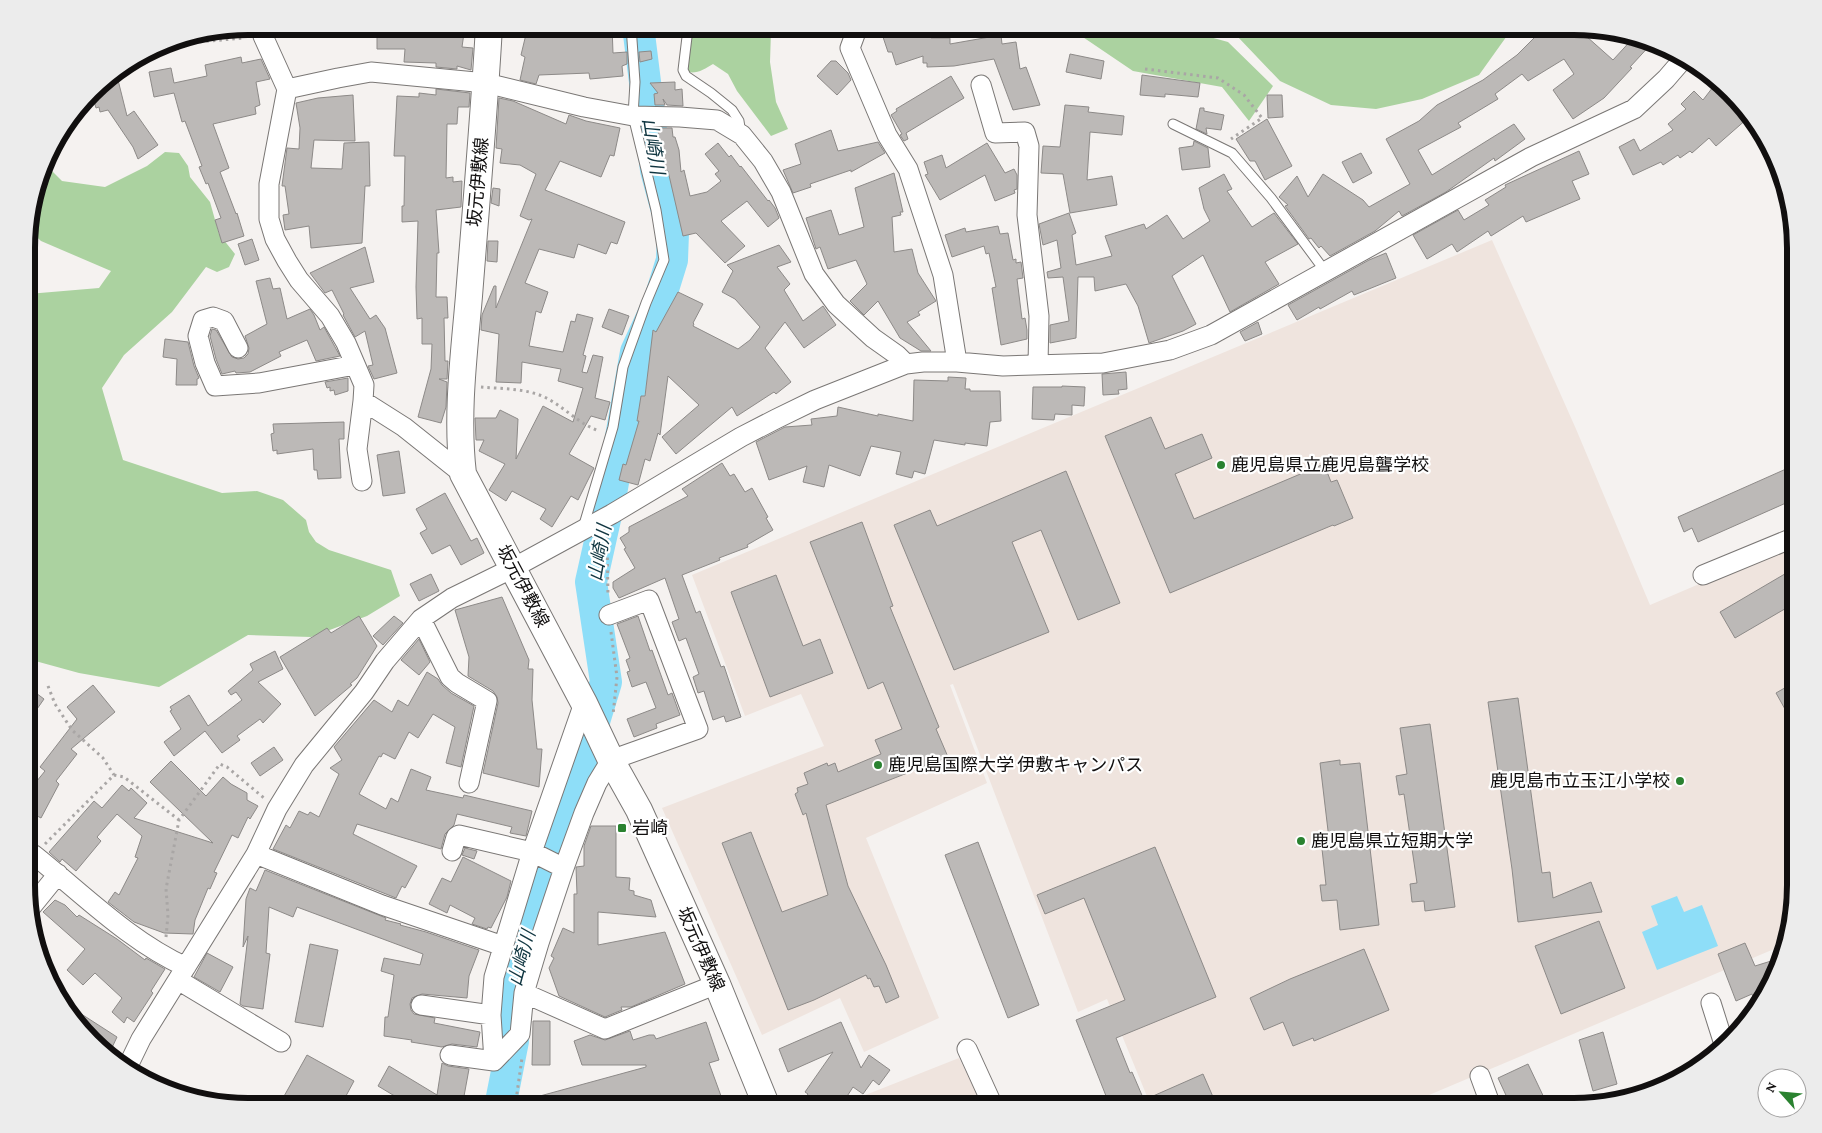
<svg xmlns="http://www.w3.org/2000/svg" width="1822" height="1133" font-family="'Crimson Pro','Noto Sans JP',serif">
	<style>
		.built { fill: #efe4de }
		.green { fill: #abd2a0 }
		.water { fill: #8edef8 }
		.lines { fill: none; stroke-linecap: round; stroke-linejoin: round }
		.river { stroke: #8edef8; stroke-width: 32 }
		.building { fill: #bcb9b7; stroke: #8d8a88 }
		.lane-casing { stroke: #7a7775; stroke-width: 11 }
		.street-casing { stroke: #7a7775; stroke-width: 21 }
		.secondary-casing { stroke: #7a7775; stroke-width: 28 }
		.path { stroke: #a9a6a5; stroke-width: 3; stroke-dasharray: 2.5 4; stroke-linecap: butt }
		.lane { stroke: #fff; stroke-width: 9 }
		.street { stroke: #fff; stroke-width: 19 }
		.secondary { stroke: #fff; stroke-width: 26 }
		.poi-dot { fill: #2a8230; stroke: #fff; stroke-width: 2 }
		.labels { text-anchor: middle; stroke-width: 4.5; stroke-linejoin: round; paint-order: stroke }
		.street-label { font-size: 18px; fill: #110f0f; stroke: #fff }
		.poi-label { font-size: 18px; fill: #110f0f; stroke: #fff; text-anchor: start }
		.water-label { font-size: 19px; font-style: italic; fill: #103641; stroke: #fff }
		.rim { fill: none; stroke: #110f0f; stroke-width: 6 }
	</style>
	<rect width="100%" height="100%" fill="#f5f2f0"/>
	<path class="built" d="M1492 240 1576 429 1650 605 1795 543V900L1786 944 1403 1106H1151L1107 999 1078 1012 953 684 950 685 987 783 866 838 939 1018 864 1052 840 998 762 1035 662 808 824 746 801 694 745 716 692 575Z
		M959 1058 983 1106 835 1107Z"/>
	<path class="green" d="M687 26H776L771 31 770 62 776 102 788 129 771 136 737 91 728 74 713 64C705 69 697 74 688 72L687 67Z
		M1070 26H1170L1228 42 1273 86 1249 121 1222 87 1133 71 1068 27Z
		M1202 26H1514L1479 75 1422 99 1376 109 1331 105 1280 81 1237 36Z
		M165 152 179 153 188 166 190 177 210 202 219 234 235 254 229 267 217 272 206 267 172 312 124 355 102 388 123 460 222 493 257 491 283 500 306 520 309 532 316 542 329 550 391 570 400 596 367 616 311 637 248 635 159 687 79 673 28 659V294L99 288 111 271 41 241 28 229V219L45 164 62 181 105 187 147 166Z"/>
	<path class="water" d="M1677 896 1684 912 1702 905 1718 946 1657 970 1642 932 1658 925 1651 906Z"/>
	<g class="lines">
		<path class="river" d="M500 1107 513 1041 511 981 558 840 606 682 591 582 612 488 636 352 659 302 672 260 673 233 656 170 638 26"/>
	</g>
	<path class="building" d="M377 26H465L462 47 473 48 471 70 457 66V69L436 67V63L404 62 405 49H377Z
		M547 26H612L613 53 627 52V64L622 66 623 76 590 79 589 73 539 75 536 84 520 80 525 57 521 55 527 30 548 35Z
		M1546 26 1580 27 1587 34 1586 36 1613 60 1635 36 1645 38 1653 42 1630 67 1632 68 1604 98 1573 119 1553 90 1574 74 1564 59 1528 81 1522 74 1495 94 1498 99 1458 123 1461 127 1418 150 1432 175 1514 124 1525 139 1495 161 1494 158 1446 192 1402 216 1399 211 1375 231 1330 256 1321 246 1319 248 1311 238 1309 239 1285 206 1288 205 1279 197 1297 176 1308 197 1323 174 1363 200 1369 207 1410 184 1386 139 1419 121 1437 105 1483 80 1517 55Z
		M910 28 912 33H931V38H950V44L1001 35 1002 44 1016 42 1020 69 1026 67 1040 105 1013 110 994 59 954 66 927 67V63H923V56L896 65 892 52H888L883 37Z
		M651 51 652 59 640 62 639 52Z
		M1070 54 1104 61 1101 79 1066 72Z
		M241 57 242 63 261 59 270 79 256 82 260 105 255 107 256 114 213 124 229 168 220 172 236 214 237 213 244 236 222 243 215 220 221 218 208 183 206 184 199 167 202 166 185 121 182 122 174 93 154 97 149 72 171 68 174 83 207 76 205 65Z
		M831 61H836L848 73 851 80 837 95 817 76Z
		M116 72 127 116 134 111 158 145 138 159 133 147 108 110 100 112 99 107 96 108 92 94 101 81Z
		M1142 75 1200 83 1198 97 1165 94V97L1140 95Z
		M951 76 964 98 906 133 908 139 904 141 900 135 902 134 891 115 897 111 896 109Z
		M675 82V90L682 89 683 106 667 105 663 99 665 105H655L654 94 658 93 650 83Z
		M1716 83 1748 118 1716 146 1709 138 1692 153 1690 151 1680 158 1678 155 1663 165 1661 162 1633 175 1619 147 1634 139 1640 151 1673 130 1668 124 1686 109 1681 104 1694 91 1703 100Z
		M436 89 470 93 469 107H458L457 124H447L446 178 453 177V182L462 181 461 207 436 210 439 253H437L436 297H447L448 318H444L445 361H448L447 379H439L447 382 446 407 441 423 418 417 431 369 432 344H422V318L417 319 416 287 418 221 402 222V206H404L405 156H394L397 96 419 97V93L436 95Z
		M353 95 355 141 314 140 311 168 342 169 344 143 369 142 370 186H365L362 243 311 248 309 226 285 230 283 215 289 214 285 186H282L287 148 299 149 300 128 296 103 318 98Z
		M1267 95H1282L1283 117 1268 118Z
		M499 98 513 101 566 124 569 115 586 121 620 128 614 156 610 155 601 177 560 161 545 190 625 222 617 244 611 242 606 254 578 244 574 258 539 249 525 283 548 292 541 313 536 311 529 346 563 352 571 321 575 322 577 314 593 318 583 355 586 356 582 372 587 373 593 355 603 357 595 398 610 402 605 420 591 416 569 454 594 468 578 500 571 496 552 527 540 519 546 509 512 491 506 501 489 490 505 464 479 451 484 440H476L475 418H496L500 410 518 419 516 459 543 406 573 422 583 388 558 381 561 369 522 362 521 383 496 382 499 334 481 330 482 315 494 286H496V308L532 219 529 220 520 216 536 174 520 165 500 163 502 149 496 148Z
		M1065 105 1089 107 1088 112 1124 116 1122 135 1090 132 1087 180 1112 176 1117 205 1070 213 1063 174 1041 173 1043 146 1060 147Z
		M1200 108H1204V111L1224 115 1221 130 1206 128 1207 134 1196 129Z
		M1267 119 1292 166 1265 180 1255 161H1250L1236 139Z
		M658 128H672L673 137H675L679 150 681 172 684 170 690 196 707 192 721 181 715 174 719 171 705 154 718 143 729 157 731 155 740 167 741 166 768 201 769 200 775 208 779 218 768 227 747 201 721 221 745 246 725 263 696 233 683 236 668 171 666 172 660 156Z
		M831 130 838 151 878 142 885 153 851 172V170L810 184 811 187 793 193 783 170 801 164 795 144Z
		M1194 141 1208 148 1210 167 1182 170 1179 148 1193 146Z
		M987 143 1005 173 1014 169 1017 175V189L1014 190 1015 193 995 201 985 175 940 200 925 175 928 174 924 162 942 155 946 168Z
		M1579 151 1589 174 1572 181 1580 199 1526 222 1523 216 1491 236 1488 231 1457 252 1452 244 1427 259 1413 235 1458 210 1464 220 1489 205 1485 200 1506 187 1505 185Z
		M1361 153 1372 173 1353 183 1342 162Z
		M894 173 903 212H900L901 215 892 217 894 252 912 249 918 273 936 301 918 312 920 315 907 322 931 351H921L900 338 878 301 864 315 850 301 867 284 856 260 828 269 820 247 816 249 806 218 831 210 839 235 864 227 855 188Z
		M1224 174 1232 189 1227 191 1252 227 1274 213 1298 244 1265 262 1279 284 1230 312 1203 255 1172 276 1196 324 1183 331 1149 343 1138 306 1126 284 1095 291 1094 277H1078L1076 338 1050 343V325L1069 321 1063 277 1048 278 1047 272 1061 268 1057 240 1043 245 1039 224 1069 213 1076 233 1072 235 1076 265 1112 256 1105 236 1144 224 1146 229 1167 215 1183 239 1210 221 1204 209 1199 188Z
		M493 188 500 189 499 206 491 203Z
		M998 226 1000 234 1008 233 1013 260 1016 259V263L1021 262 1023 278 1017 279 1022 319 1025 318 1027 330V339L1001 345 992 288 996 287 989 253 986 254 984 246 952 257 945 235 965 228 966 232Z
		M252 239 259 260 245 265 238 244Z
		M488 241H498L497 262 487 261Z
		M779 245 791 262 777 267 790 284 784 290 803 321 823 306 836 325 804 348 785 322 765 348 791 382 776 394 774 392 737 416 732 407 676 454 662 437 699 405 668 376 660 435 658 433 650 461 645 459 638 485 619 480 623 464 626 465 639 421H637L641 396H645L653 330 656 332 678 292 703 304 693 323 694 324 693 326 738 349 750 340 760 327 735 299 722 292 733 271 727 265Z
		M365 247 374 282 350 288 370 319 376 315 385 328 397 373 374 379 368 366 373 365 365 331 355 337 343 315 344 314 332 290 325 293 310 273Z
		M1386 253 1396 278 1354 295 1352 291 1320 309 1319 307 1297 320 1288 305 1369 260Z
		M270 278 273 289 280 288 287 319 310 309 314 315 320 330 324 327 340 356 316 361 307 340 279 352 281 356 250 372 236 373 235 371 222 374 216 359 210 336 212 329 216 330 232 357 238 359 244 358 248 354 249 348 245 336 267 324 256 281Z
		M609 309 629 316 622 335 602 327Z
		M1258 322 1262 334 1245 341 1240 332Z
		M165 339 188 342 194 366 199 378 197 379V385H176L177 359 163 357Z
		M1126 372 1127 389 1118 390 1119 394 1103 395 1102 374Z
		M948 377 966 378 965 389H970V391H1000L1001 421 990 422 987 446 965 443V445L934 440 925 474 914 471 912 478 896 474 901 452 871 446 860 476 829 465 824 487 803 482 807 466 769 480 756 442 785 427 812 425 811 419 837 416 838 407 878 416V414L913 421 914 380 948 381Z
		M348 378V391L335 395 334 390 330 391V387L327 388 325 382Z
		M1062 386 1085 387 1084 406 1072 405V415L1055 414 1054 420 1032 419 1033 387H1062Z
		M1151 417 1165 449 1202 434 1212 458 1175 474 1194 519 1324 464 1331 482 1337 480 1353 518 1334 526 1333 525 1170 593 1105 436Z
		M344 422V439H339L341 478 318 479 317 470H314L313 449 277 454V450L273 451 271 434 274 433 273 424Z
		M399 451 405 493 383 496 377 455Z
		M722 463 730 476 734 474 745 492 752 488 768 517 766 518 773 530 747 545 748 547 719 558 720 560 682 575 696 613 700 611 721 667 724 666 741 717 726 722 724 716 713 720 704 691 698 693 693 677 699 674 686 638 679 641 672 622 679 619 665 578 619 598 613 588V582L635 568 624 549 626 548 620 538 629 532V527L688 496 682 489Z
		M1795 465V499L1698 542 1692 528 1684 532 1678 517Z
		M1066 471 1120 603 1078 620 1041 530 1012 542 1049 632 954 670 894 525 930 510 937 526Z
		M445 493 471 541 477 538 484 553 461 565 450 545 432 554 420 533 427 529 416 509Z
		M862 522 893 606 890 607 939 727 936 729 948 757 826 805 848 886 886 965 899 997 886 1003 879 986 874 987 870 978 868 979 866 975 814 1000 788 1010 722 843 751 832 782 912 828 895 806 813 803 815 795 794 798 792 797 788 808 784 804 773 827 763 828 766 835 763 838 772 881 754 875 740 902 729 883 682 868 689 810 542Z
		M1795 568V603L1735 638 1720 612Z
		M431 574 439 591 419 601 410 584Z
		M776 575 803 646 820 639 833 673 770 697 731 592Z
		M502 597 529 660 528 669H533L532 700 537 749H542L539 787 483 773 498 703 497 697 493 691 468 676 469 657 455 610Z
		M359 616 377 646 357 678 350 684 352 685 315 716 280 657 327 628 331 633Z
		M394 616 403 623 383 645 373 636Z
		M638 616 650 651 652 650 668 695 672 693 680 715 656 724 657 728 634 737 627 719 656 708 646 682 632 687 627 672 630 671 626 660 630 658 617 624Z
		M419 639 430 662 419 675 401 660Z
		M275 651 283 669 258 682 281 704 263 723 260 719 237 736 240 740 222 753 205 731 174 756 164 742 181 729 170 711 172 710 170 707 189 695 208 726 242 700 236 692 231 695 228 691 253 670 250 664Z
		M427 672 438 679 442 685 451 693 474 706 461 767 446 763 455 727 433 714 418 738 409 732 395 759 383 753 381 757 379 756 359 794 386 809 391 798 398 802 411 769 431 777 426 790 463 798 464 795 532 811 526 836 510 833 512 827 457 814 454 825 445 834 441 849 357 824 353 834 417 866 405 888 402 886 396 898 273 849 286 825 290 828 299 811 308 815 310 812 319 817 339 774 330 768 342 760 334 747 374 700 392 712 398 700 408 706Z
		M1795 682V727L1776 693Z
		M93 685 115 712 71 749 77 754 56 781 59 784 41 818 28 811V792L45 771 40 767 77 719 67 707Z
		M28 687 44 699 28 722Z
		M1518 698 1542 873 1550 872 1553 898 1591 882 1602 912 1518 922 1512 869 1488 702Z
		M1430 724 1455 907 1425 911 1424 901 1412 902 1410 884 1417 883 1404 794 1399 795 1396 776 1407 774 1400 728Z
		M274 747 283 760 260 776 251 763Z
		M1340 760V765L1360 763 1379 925 1340 930 1337 900 1322 901 1320 885H1326L1321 840 1329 839 1320 763Z
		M171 761 206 796 223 777 231 784 247 793V800L258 806 250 819 248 817 238 838 232 835 214 872 217 873 210 889 208 888 195 920 193 934 164 933 134 922 108 902 115 892 119 895 138 858 135 857 142 836 117 814 97 837 101 841 76 871 62 859 60 862 49 852 94 801 102 808 122 785 129 791 131 788 147 803 134 818 213 843 150 782Z
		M591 826H616V877L630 878 629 890 634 891V895L651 900 656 917 598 912V945L665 932 685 984 631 1007H621L622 1010 605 1017 559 996 549 968 554 958 551 956 563 928 574 933V894H577L576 867 584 866V846Z
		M978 842 1039 1005 1008 1018 945 855Z
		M1155 847 1216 997 1116 1038 1130 1073 1132 1072 1144 1100 1203 1074 1217 1106H1110L1076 1020 1125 1000 1084 898 1045 914 1037 895Z
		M465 848 477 851 474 859 462 855Z
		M463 857 511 881 507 897 491 928 488 927 487 929 472 924 475 918 450 905 447 913 429 904 442 878 451 882Z
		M265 870 386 918 385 920 401 924 400 925 426 932 479 950 469 976 467 998 422 994 412 998 410 1004 411 1010 414 1014 435 1018 434 1023 480 1032 477 1047 452 1044 442 1047 411 1042 412 1040 384 1036 385 1017H388L394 975 381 971 384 958 420 965 423 954 297 907 293 917 269 907 266 953 270 954 263 1009 243 1006 240 1004 248 936 243 947 246 899 250 888 256 891Z
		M55 900 65 905 77 917 79 915 117 939 145 960 146 958 165 969 151 991 153 993 134 1022 127 1017 124 1023 112 1012 122 998 95 973 83 985 67 970 85 949 43 912Z
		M1599 921 1625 988 1561 1014 1535 946Z
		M1745 943 1755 966 1784 957 1757 1010 1752 994 1736 1001 1718 954Z
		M310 944 338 950 323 1027 295 1022Z
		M1364 949 1389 1010 1314 1041 1313 1038 1293 1046 1283 1022 1264 1030 1250 998 1290 979Z
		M207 953 233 967 220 992 194 977Z
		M72 1008 117 1037 109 1054 68 1013Z
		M533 1021H550V1065H532Z
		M706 1022 719 1060 709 1063 725 1107H707L704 1098 679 1107H518V1102L646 1067V1065H582L574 1041 590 1035 605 1040 630 1031 633 1040 649 1035H654L656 1039Z
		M841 1022 861 1068 869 1055 890 1070 879 1085 873 1080 863 1094 853 1087 844 1101 837 1096 830 1107H821L806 1097 808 1094 805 1092 833 1052 788 1072 779 1049Z
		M1603 1032 1617 1084 1593 1091 1579 1040Z
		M307 1055 354 1081 340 1107H278Z
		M442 1063 448 1066 469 1069 462 1107H413L378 1086 389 1066 437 1095Z
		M1528 1064 1548 1106H1511L1498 1078Z"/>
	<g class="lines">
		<g class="lane-casing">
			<path id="lane" d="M685 26 687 37 683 70 686 76 711 93 732 110 739 121 741 134
				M1173 124 1232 153 1271 198 1325 271
				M583 528 613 427 623 367 646 303 664 260 656 210 633 116 635 82 631 26"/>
		</g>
		<g class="street-casing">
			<path id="street" d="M261 26 263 36 287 89 269 184V219L275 239 287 261 299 280 330 316 346 343 364 385 363 401 404 427 463 474
				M862 26 857 29 850 48 887 135 908 169 943 275 957 362
				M981 85 995 133 1025 132 1029 146 1027 215 1039 316 1038 365
				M287 89 338 78 371 72 486 83 584 107 633 116 680 117 717 120 742 135 763 161 781 192 814 274 836 304 873 338 897 355 906 364
				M238 348 224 321 213 317 203 320 198 336 205 363 215 386 259 383 355 365
				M362 481 357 449 363 401
				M1703 575 1795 537
				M421 619 450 677 457 683 487 701 469 783
				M452 851 456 837 459 835 532 852 564 868
				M28 852 34 855C83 894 129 941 186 967
				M256 854 382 905 503 946
				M28 911 58 874
				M178 980 281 1042
				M524 993 605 1029 717 984
				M1711 1003 1723 1041
				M421 1005 491 1015
				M967 1049 993 1106
				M450 1055 494 1061
				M494 1061 520 1034 524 993 539 943 564 868 584 813 597 783 611 760 698 729 649 600 609 615
				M494 1061 491 1015 494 977 532 852 584 703
				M126 1070 141 1039 256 854 277 809 304 765 364 692 385 661 421 619 452 598 513 568 612 514 741 437 776 419 815 400 906 364 923 362H957L1003 366 1103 363 1170 350 1211 335 1531 157 1634 109 1666 79 1685 57
				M1480 1076 1491 1106"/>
		</g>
		<g class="secondary-casing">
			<path id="secondary" d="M489 26C484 116 476 206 469 296 464 354 456 415 463 474L584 703 611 760 639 810 717 984 767 1107"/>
		</g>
		<path class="path" d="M161 45 245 38
			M1145 69 1218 78 1244 95 1262 118 1231 139
			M481 387C503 389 530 388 550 400 567 410 580 424 599 431
			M607 538 608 596
			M611 632 617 677 613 715
			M48 686 55 704 72 730 103 758 114 775
			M45 844 114 775 124 777 179 820
			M166 937 168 915 166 889 179 820 220 764 227 767 264 798
			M515 1107 522 1058"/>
		<use href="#lane" class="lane"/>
		<use href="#street" class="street"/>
		<use href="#secondary" class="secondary"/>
	</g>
	<g class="poi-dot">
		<circle cx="1221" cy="465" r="5"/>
		<circle cx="878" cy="765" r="5"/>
		<circle cx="1680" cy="781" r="5"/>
		<rect x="617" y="823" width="10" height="10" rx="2.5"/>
		<circle cx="1301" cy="841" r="5"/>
	</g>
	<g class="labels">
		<g class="street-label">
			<text transform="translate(478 182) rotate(-85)" y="6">坂元伊敷線</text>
			<text transform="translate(523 586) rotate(62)" y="6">坂元伊敷線</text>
			<text transform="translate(701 949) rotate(66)" y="6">坂元伊敷線</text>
		</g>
		<g class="poi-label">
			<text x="1231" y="471">鹿児島県立鹿児島聾学校</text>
			<text x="888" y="771">鹿児島国際大学 伊敷キャンパス</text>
			<text x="1670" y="787" text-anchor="end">鹿児島市立玉江小学校</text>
			<text x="632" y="834">岩崎</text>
			<text x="1311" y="847">鹿児島県立短期大学</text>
		</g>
		<g class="water-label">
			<text transform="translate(654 146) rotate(81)" y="7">山崎川</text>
			<text transform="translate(599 553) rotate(-80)" y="7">山崎川</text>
			<text transform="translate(521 958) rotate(-75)" y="7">山崎川</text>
		</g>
	</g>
	<path d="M0 0H1822V1133H0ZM248 35H1574A213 213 0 0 1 1787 248V885A213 213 0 0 1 1574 1098H248A213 213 0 0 1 35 885V248A213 213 0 0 1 248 35Z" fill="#ececec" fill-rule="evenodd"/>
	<path class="rim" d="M248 35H1574A213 213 0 0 1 1787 248V885A213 213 0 0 1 1574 1098H248A213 213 0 0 1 35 885V248A213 213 0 0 1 248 35Z"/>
	<g transform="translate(1782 1093) rotate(297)"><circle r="24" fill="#ffffff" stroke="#a09f9f"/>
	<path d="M0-4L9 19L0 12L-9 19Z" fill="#2a8230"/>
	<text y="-8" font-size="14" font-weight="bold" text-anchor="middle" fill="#110f0f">N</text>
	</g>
</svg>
